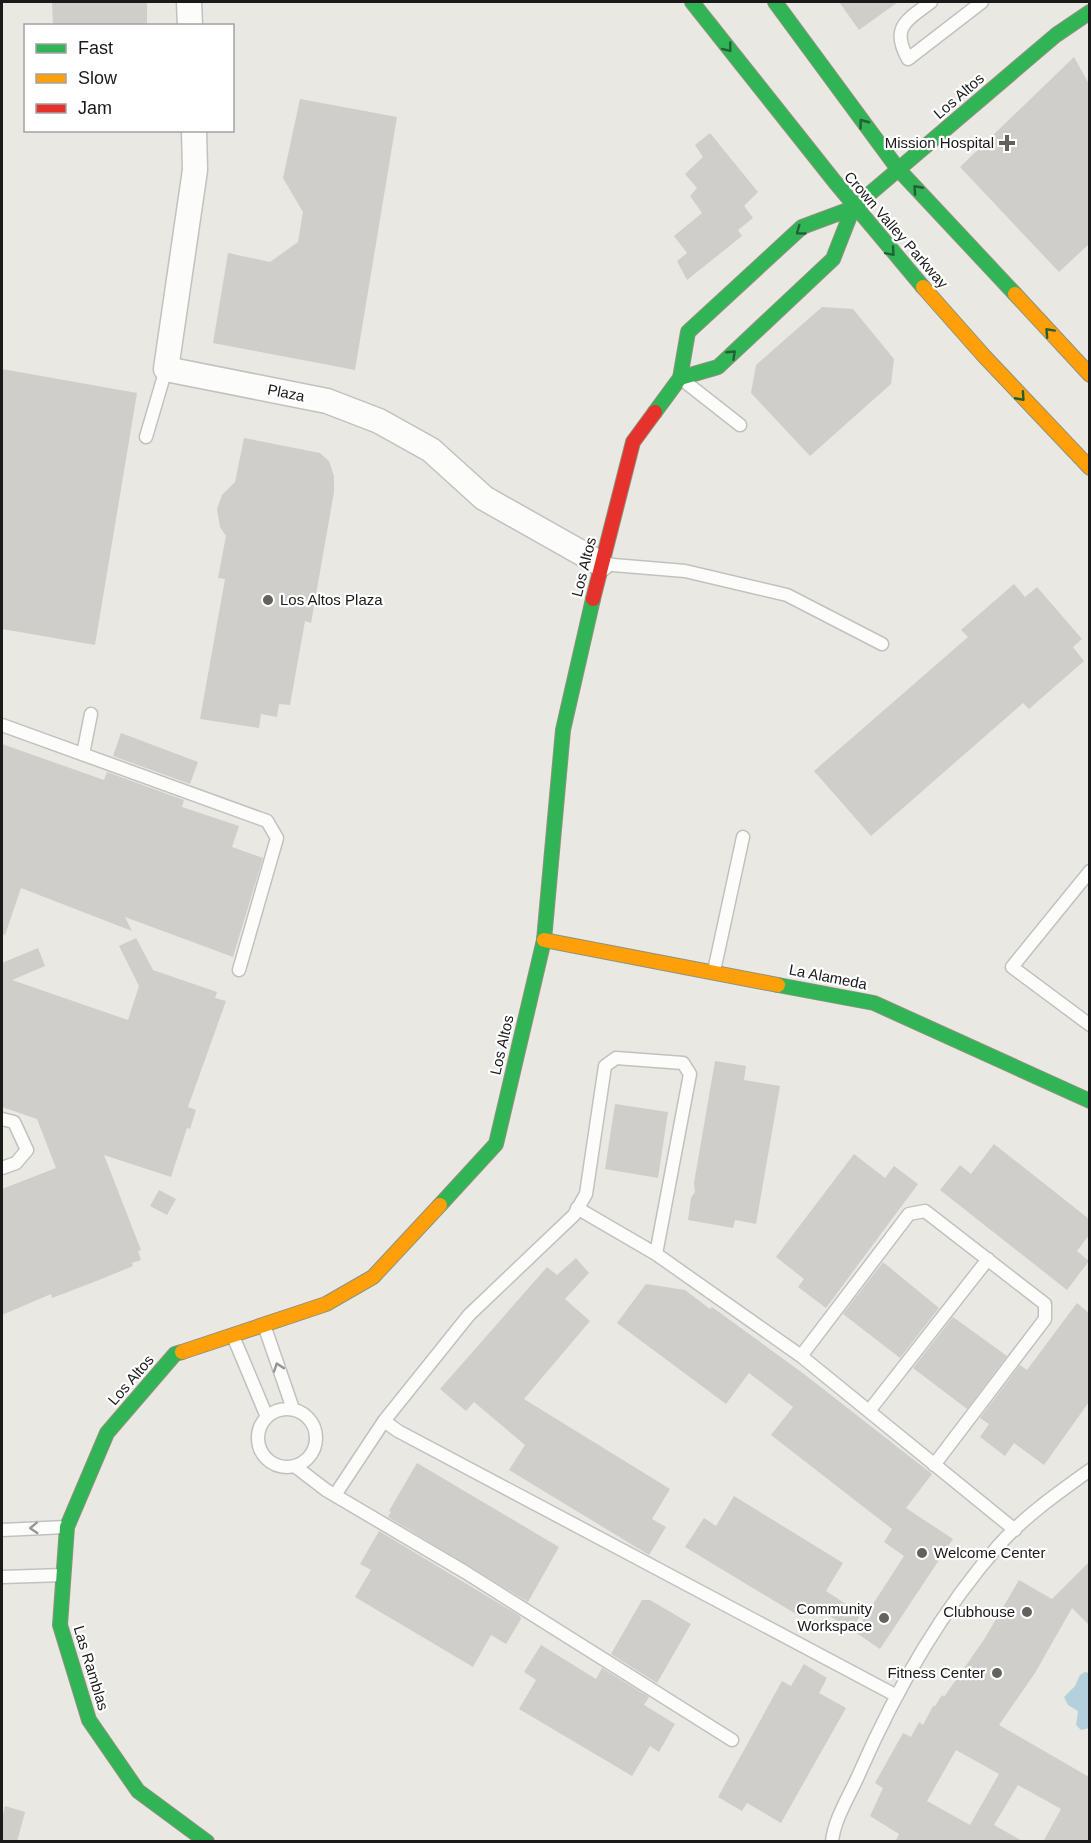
<svg xmlns="http://www.w3.org/2000/svg" width="1091" height="1843" font-family="Arial,sans-serif">
	<style>
		.water { fill: #b5d0dd }
		.building { fill: #cfceca; fill-rule: evenodd }
		.lines { fill: none; stroke-linecap: round; stroke-linejoin: round }
		.lane-casing { stroke: #c1c1bf; stroke-width: 15 }
		.street-casing { stroke: #c1c1bf; stroke-width: 27 }
		.fast-casing { stroke: #8e927c; stroke-width: 16 }
		.slow-casing { stroke: #8e927c; stroke-width: 16 }
		.jam-casing { stroke: #8e927c; stroke-width: 16 }
		.lane { stroke: #fcfcfb; stroke-width: 12 }
		.street { stroke: #fcfcfb; stroke-width: 24 }
		.fast { stroke: #30b455; stroke-width: 14 }
		.slow { stroke: #ff9f0a; stroke-width: 14 }
		.jam { stroke: #e5322d; stroke-width: 14 }
		.oneway { stroke: #245f35 }
		.oneway2 { stroke: #969696 }
		.poi-dot { fill: #626260; stroke: #fff; stroke-width: 2 }
		.labels { text-anchor: middle; stroke-width: 4.5; stroke-linejoin: round; paint-order: stroke }
		.street-label { font-size: 15px; fill: #1a1a1a; stroke: #fff }
		.poi-label { font-size: 15px; fill: #1a1a1a; stroke: #fff; text-anchor: end }
	</style>
	<rect width="100%" height="100%" fill="#e9e8e3"/>
	<path class="water" d="M1085 1672 1089 1673V1728L1081 1730 1076 1725 1078 1711 1068 1705 1064 1697 1075 1686 1080 1675Z"/>
	<path class="building" d="M52 2H147V26H53Z
		M839 2H898L859 30Z
		M1074 57 1089 84V244L1059 272 960 167Z
		M300 99 397 117 355 370 213 343 228 253 270 262 298 242 303 212 283 178Z
		M710 133 758 192 744 206 753 218 738 230 742 236 687 280 677 261 687 253 674 236 702 213 690 196 697 188 685 174 703 157 695 145Z
		M822 307 853 309 894 359 891 384 810 456 751 393 756 365Z
		M2 369 137 393 95 645 2 629Z
		M244 438 320 453 329 461 334 476V492L311 623 305 621 290 705 279 704 277 717 261 714 259 728 200 719 225 579 218 578 226 536 220 527 217 509 222 495 235 482Z
		M1014 584 1025 597 1037 587 1082 639 1073 647 1084 661 1029 709 1023 703 871 836 814 771 968 637 961 630Z
		M121 733 198 762 190 784 113 756Z
		M2 744 104 780 107 772 184 800 182 807 239 826 232 847 263 858 233 957 125 917 132 931 21 888 5 935 2 934Z
		M136 938 153 970 217 992 215 998 226 1001 188 1107 196 1110 190 1129 187 1128 171 1177 104 1155 141 1250 138 1251 141 1260 132 1263 133 1266 99 1280 52 1298 51 1294 2 1315V1189L56 1168 37 1119 2 1107V963L38 948 45 966 12 980 128 1020 139 986 119 946Z
		M715 1061 746 1066 744 1080 780 1086 756 1224 735 1220 733 1228 688 1220 691 1198 695 1192 694 1183Z
		M615 1104 668 1112 658 1178 605 1169Z
		M994 1144 1089 1219V1235L1077 1251 1089 1261 1067 1290 940 1190 960 1165 971 1174Z
		M854 1154 885 1178 894 1166 918 1184 826 1308 798 1287 804 1279 776 1257Z
		M159 1190 176 1199 167 1215 150 1206Z
		M576 1258 589 1273 565 1299 590 1321 524 1399 670 1489 652 1519 666 1527 649 1555 509 1470 525 1445 474 1402 466 1411 440 1389 547 1267 557 1275Z
		M883 1262 939 1308 900 1358 843 1314Z
		M646 1284 685 1290 710 1309 712 1307 804 1374 932 1474 906 1508 953 1539 880 1649 855 1632 904 1556 884 1542 892 1529 771 1435 793 1407 749 1373 726 1404 617 1323Z
		M1077 1303 1089 1313V1402L1044 1465 1014 1443 1005 1456 980 1437 989 1424 980 1418 1020 1365 1027 1370Z
		M953 1317 1007 1356 967 1409 913 1368Z
		M417 1463 559 1547 528 1602 388 1517 391 1512 389 1511Z
		M734 1496 843 1563 826 1591 861 1614 851 1630 824 1612 822 1617 807 1608 801 1617 685 1547 704 1518 716 1526Z
		M379 1531 520 1616 521 1619 506 1644 491 1635 473 1667 355 1597 371 1570 360 1564Z
		M1089 1562V1625L1072 1608 1035 1673 999 1725 1089 1777V1842H1043L1061 1809 1018 1785 994 1825 1024 1842H895L899 1834 870 1816 883 1788 875 1783 903 1733 911 1737 919 1722 923 1725 933 1706H935L942 1695 944 1697 985 1638 1019 1580 1052 1599ZM956 1750 999 1774 970 1825 927 1801Z
		M642 1600H650L691 1624 657 1683 611 1654Z
		M541 1645 596 1679 602 1668 649 1697 644 1705 675 1724 659 1752 650 1746 632 1776 519 1709 536 1680 524 1672Z
		M804 1664 827 1678 819 1693 846 1708 781 1823 747 1803 742 1811 718 1797 782 1681 791 1686Z
		M5 1806 25 1812 17 1842H2V1819Z"/>
	<g class="lines">
		<g class="lane-casing">
			<path id="lane" d="M931 2C907 20 890 27 908 59L982 2
				M684 381 740 425
				M146 437 166 369
				M601 564 685 571 787 595 882 644
				M2 725 267 821 277 838 239 970
				M83 754 91 714
				M1090 871 1012 967 1090 1025
				M714 971 743 837
				M2 1119 14 1122 27 1150 16 1163 2 1168
				M577 1208 656 1254 801 1356 1015 1530
				M264 1325 293 1409
				M233 1336 267 1417
				M801 1356 909 1214 925 1211 1045 1304V1319L934 1465
				M258 1438a29 29 0 1 1 58 0a29 29 0 1 1-58 0Z
				M869 1411 988 1259
				M384 1421 398 1431 897 1696
				M296 1467 326 1490 465 1572 732 1740
				M335 1495 384 1421 469 1315 574 1215 586 1194 605 1066 616 1058 683 1063 690 1074 656 1254
				M2 1530 66 1527
				M2 1577 63 1575
				M832 1842C834 1819 850 1795 859 1774 894 1694 940 1612 999 1545 1025 1516 1058 1493 1090 1470"/>
		</g>
		<g class="street-casing">
			<path id="street" d="M189 2 190 26
				M194 130 195 170 166 369 327 401 379 421 431 450 484 498 601 564"/>
		</g>
		<g class="fast-casing">
			<path id="fast" d="M692 2 835 182 923 287
				M775 2 898 169 1015 294
				M680 378 718 367 833 259 853 208
				M655 412 680 378 688 332 802 227 853 208 1056 35 1090 12
				M778 985 874 1003 1090 1101
				M440 1205 496 1144 544 940 563 730 593 599
				M182 1352 175 1354 107 1433 67 1527 60 1625 89 1720 138 1791 207 1842"/>
		</g>
		<g class="slow-casing">
			<path id="slow" d="M923 287 984 356 1090 468
				M1015 294 1090 375
				M544 940 778 985
				M182 1352 326 1304 373 1277 440 1205"/>
		</g>
		<g class="jam-casing">
			<path id="jam" d="M593 599 633 442 655 412"/>
		</g>
		<use href="#lane" class="lane"/>
		<use href="#street" class="street"/>
		<use href="#fast" class="fast"/>
		<use href="#slow" class="slow"/>
		<use href="#jam" class="jam"/>
	</g>
	<defs><path id="oneway-chevron" d="M-2-3.5L2.5 0L-2 3.5" fill="none" stroke-width="1.6" stroke-linecap="round" stroke-linejoin="round" transform="scale(1.5)"/></defs>
	<g class="oneway">
		<use href="#oneway-chevron" transform="translate(728 48) rotate(52)"/>
		<use href="#oneway-chevron" transform="translate(863 123) rotate(-127)"/>
		<use href="#oneway-chevron" transform="translate(917 189) rotate(-132)"/>
		<use href="#oneway-chevron" transform="translate(800 231) rotate(144)"/>
		<use href="#oneway-chevron" transform="translate(891 252) rotate(49)"/>
		<use href="#oneway-chevron" transform="translate(1049 332) rotate(-133)"/>
		<use href="#oneway-chevron" transform="translate(732 354) rotate(-43)"/>
		<use href="#oneway-chevron" transform="translate(1021 397) rotate(48)"/>
	</g>
	<g class="oneway2">
		<use href="#oneway-chevron" transform="translate(278 1367) rotate(-109)"/>
		<use href="#oneway-chevron" transform="translate(34 1528) rotate(177)"/>
	</g>
	<g class="poi-dot">
		<path d="M1004 134h6v6h6v6h-6v6h-6v-6h-6v-6h6z"/>
		<circle cx="268" cy="600" r="6"/>
		<circle cx="922" cy="1553" r="6"/>
		<circle cx="1027" cy="1612" r="6"/>
		<circle cx="884" cy="1618" r="6"/>
		<circle cx="997" cy="1673" r="6"/>
	</g>
	<g class="labels">
		<g class="street-label">
			<text transform="translate(959 96) rotate(-41)" y="5">Los Altos</text>
			<text transform="translate(896 230) rotate(49)" y="5">Crown Valley Parkway</text>
			<text transform="translate(286 393) rotate(11)" y="5">Plaza</text>
			<text transform="translate(584 567) rotate(-76)" y="5">Los Altos</text>
			<text transform="translate(828 977) rotate(11)" y="5">La Alameda</text>
			<text transform="translate(502 1045) rotate(-77)" y="5">Los Altos</text>
			<text transform="translate(131 1380) rotate(-49)" y="5">Los Altos</text>
			<text transform="translate(91 1668) rotate(73)" y="5">Las Ramblas</text>
		</g>
		<g class="poi-label">
			<text x="994" y="148">Mission Hospital</text>
			<text x="280" y="605" text-anchor="start">Los Altos Plaza</text>
			<text x="934" y="1558" text-anchor="start">Welcome Center</text>
			<text x="872" y="1614">Community<tspan x="872" dy="17">Workspace</tspan></text>
			<text x="1015" y="1617">Clubhouse</text>
			<text x="985" y="1678">Fitness Center</text>
		</g>
	</g>
	<rect width="1091" height="1843" fill="none" stroke="#1a1a1a" stroke-width="6"/>
	<rect x="24" y="24" width="210" height="108" fill="#ffffff" stroke="#a3a3a3" stroke-width="1.5"/>
	<rect x="36" y="44" width="30" height="9" fill="#30b455" stroke="#a3a3a3" stroke-width="1.5"/>
	<text x="78" y="54" font-size="18" fill="#1a1a1a">Fast</text>
	<rect x="36" y="74" width="30" height="9" fill="#ff9f0a" stroke="#a3a3a3" stroke-width="1.5"/>
	<text x="78" y="84" font-size="18" fill="#1a1a1a">Slow</text>
	<rect x="36" y="104" width="30" height="9" fill="#e5322d" stroke="#a3a3a3" stroke-width="1.5"/>
	<text x="78" y="114" font-size="18" fill="#1a1a1a">Jam</text>
</svg>
